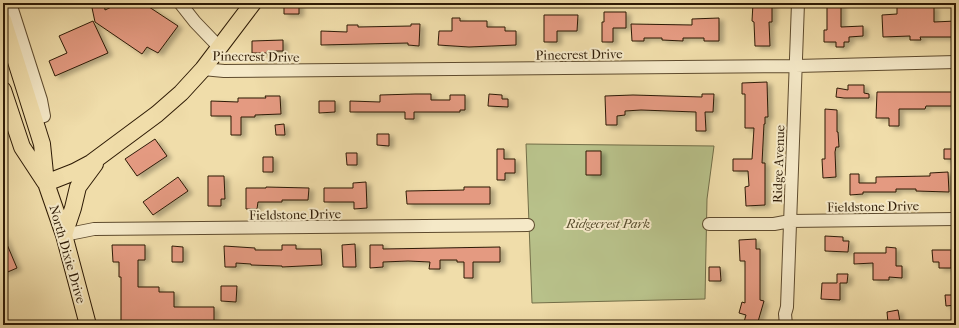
<svg xmlns="http://www.w3.org/2000/svg" width="959" height="328" font-family="'IM FELL French Canon',serif">
	<style>
		.green { fill: #b8c18a; stroke: #726e48 }
		.building { fill: #e49a81; stroke: #2d1a05; filter: url(#shadow) }
		.lines { fill: none; stroke-linecap: round; stroke-linejoin: round }
		.minor-casing { stroke: #5e4b2e; stroke-width: 14 }
		.major-casing { stroke: #2d1a05; stroke-width: 18 }
		.minor { stroke: #f5e9c8; stroke-width: 12 }
		.major { stroke: #f0ddaa; stroke-width: 16 }
		.labels { text-anchor: middle; stroke-width: 4; stroke-linejoin: round; paint-order: stroke }
		.street-label { font-size: 13px; fill: #2d1a05; stroke: #f5e9c8 }
		.park-label { font-size: 13px; font-style: italic; fill: #574c2d; stroke: #f5e9c8 }
	</style>
	<defs>
		<filter id="shadow"><feDropShadow dx="4.5" dy="2.5" stdDeviation="2" flood-color="#0004"/></filter>
	</defs>
	<rect width="100%" height="100%" fill="#f0ddaa"/>
	<filter id="stains"><feTurbulence type="fractalNoise" baseFrequency=".005" numOctaves="4"/><feColorMatrix values="0 0 0 0 .2 0 0 0 0 .09 0 0 0 0 .02 0 0 0 .5 -.17"/></filter>
	<radialGradient id="worn" r=".72"><stop offset=".6" stop-color="#630" stop-opacity="0"/><stop offset="1" stop-color="#630" stop-opacity=".3"/></radialGradient>
	<path class="green" d="M526 144 714 146 707 199 705 299 532 303Z"/>
	<path class="building" d="M91 3H104L105 10 120 3H143L178 26 158 53 147 47 142 54 95 22Z
		M284 3H299V14H284Z
		M753 3H772V22H769L770 46H755L754 22 752 21Z
		M827 3H841V27L863 26V36L849 37V42H844V47H836V42H824V30H827Z
		M934 6V22L956 21V37H920L921 40H910V36L883 37 882 15 897 14V7Z
		M604 12H626V28H613V42H602V22H604Z
		M544 15H578L577 31H557V42H544Z
		M452 18H460V21H487V27H505V31H516V45L469 47 438 45 439 31H452Z
		M719 18V41H704V38H683V41L662 40V38H644V41H632L631 24 692 25V19Z
		M93 21 108 53 55 76 49 61 67 53 59 36Z
		M411 24H420L419 46 408 45V43L321 45V31L347 32V25H358V27L411 26Z
		M283 40V51H267V53H252V41Z
		M767 82 768 117H765V124H764L762 163H765V205L746 206 745 187 749 186 748 171H733V159H752L754 128H745V94H742V83Z
		M848 85H864V93L869 94V98H844L836 97 837 88 848 90Z
		M877 92H956V106H926L925 109H899V126H889V118H876Z
		M415 94H431V100H450V95H465V110H460V112H414V119H405V112H350V101L380 102V95Z
		M489 94 502 95V99H508V107L488 106Z
		M702 94H714L713 112H705L706 131H696V112L641 110 625 111V115L617 116V125H606L605 96 633 95 702 97Z
		M265 96H280L281 114 255 115V117H241V135H231V116H211V101L238 102V98H266Z
		M319 101H335V112L319 113Z
		M825 109 837 110V132H838L839 147H836L835 152 836 177 823 178 822 159H825Z
		M284 124 285 135H276L275 125Z
		M377 134H389V146L377 145Z
		M155 139 167 156 137 176 125 159Z
		M497 149H504V159H515V173H505V180H497Z
		M944 149H953V159H944Z
		M586 151H601V175H586Z
		M346 153H357V165H347Z
		M263 157H273V172H263Z
		M948 172 949 192 916 191V189H896V192H863V194L850 195V174H859V183H876V177L930 176V173Z
		M208 176H224L225 199H221V206H208Z
		M178 177 188 191 153 215 143 202Z
		M366 182 367 208 354 209V202H324V188H353V183Z
		M266 187 309 188 308 200H282V202H258L257 209H246V188H266Z
		M464 187H490V204H407L406 191 464 190Z
		M3 235 17 268 3 274Z
		M825 236 843 237V241H849L848 252 825 251Z
		M756 239V249H760V300L764 301 757 325H754L744 322 746 315 739 313 742 302 745 303V261H740L739 240Z
		M355 244 356 267H343L342 245Z
		M112 245H145V260H138V287H159V292H174V307H214V323H142V325H121V277H119V262H113Z
		M282 245H296V249H321L322 265 282 267V266L251 265V264L236 263V267H225L224 246 255 248V250H282Z
		M370 245H383V249L500 247V262H473V278H464V262H457V260H440V269H429L430 262 408 261 383 262V267L370 268Z
		M172 246 183 247V262H172Z
		M886 247 896 248V266H902V278L889 277V280H873V263L854 264V253H886Z
		M932 250H951V268H939V262H933Z
		M709 267H720L721 281H709Z
		M837 274H848L847 283H840V300L821 299 822 283H837Z
		M221 286H237L236 302 221 301Z
		M945 295H955L956 305 946 306Z
		M898 310 900 322 888 323 887 312Z"/>
	<g class="lines">
		<g class="minor-casing">
			<path id="minor" d="M10 3 41 100 44 116 34 119
				M180 3 195 22 219 47
				M203 69 224 71 796 66 956 62
				M709 224H774L790 221 956 219
				M64 235 94 229 528 225
				M786 325 785 314 787 307 798 3"/>
		</g>
		<g class="major-casing">
			<path id="major" d="M3 20 42 144 46 183 64 235 88 325
				M3 90 22 147 45 182
				M46 183 74 172 91 163 157 114 181 93 203 69 253 3
				M64 235 73 208 78 187 95 164"/>
		</g>
		<use href="#minor" class="minor"/>
		<use href="#major" class="major"/>
	</g>
	<g class="labels">
		<g class="street-label">
			<text transform="translate(579 54) rotate(-1)" y="5">Pinecrest Drive</text>
			<text transform="translate(256 56) rotate(1)" y="5">Pinecrest Drive</text>
			<text transform="translate(778 164) rotate(-88)" y="5">Ridge Avenue</text>
			<text transform="translate(873 206) rotate(-1)" y="5">Fieldstone Drive</text>
			<text transform="translate(295 214) rotate(-1)" y="5">Fieldstone Drive</text>
			<text transform="translate(68 254) rotate(74)" y="5">North Dixie Drive</text>
		</g>
		<g class="park-label">
			<text x="608" y="228">Ridgecrest Park</text>
		</g>
	</g>
	<rect width="959" height="328" fill="none" stroke="#f0ddaa" stroke-width="16"/>
	<rect x="4" y="4" width="951" height="320" fill="none" stroke="#2d1a05" stroke-width="2"/>
	<rect x="8" y="8" width="943" height="312" fill="none" stroke="#2d1a05"/>
	<rect width="100%" height="100%" filter="url(#stains)"/>
	<rect width="100%" height="100%" fill="url(#worn)"/>
</svg>
